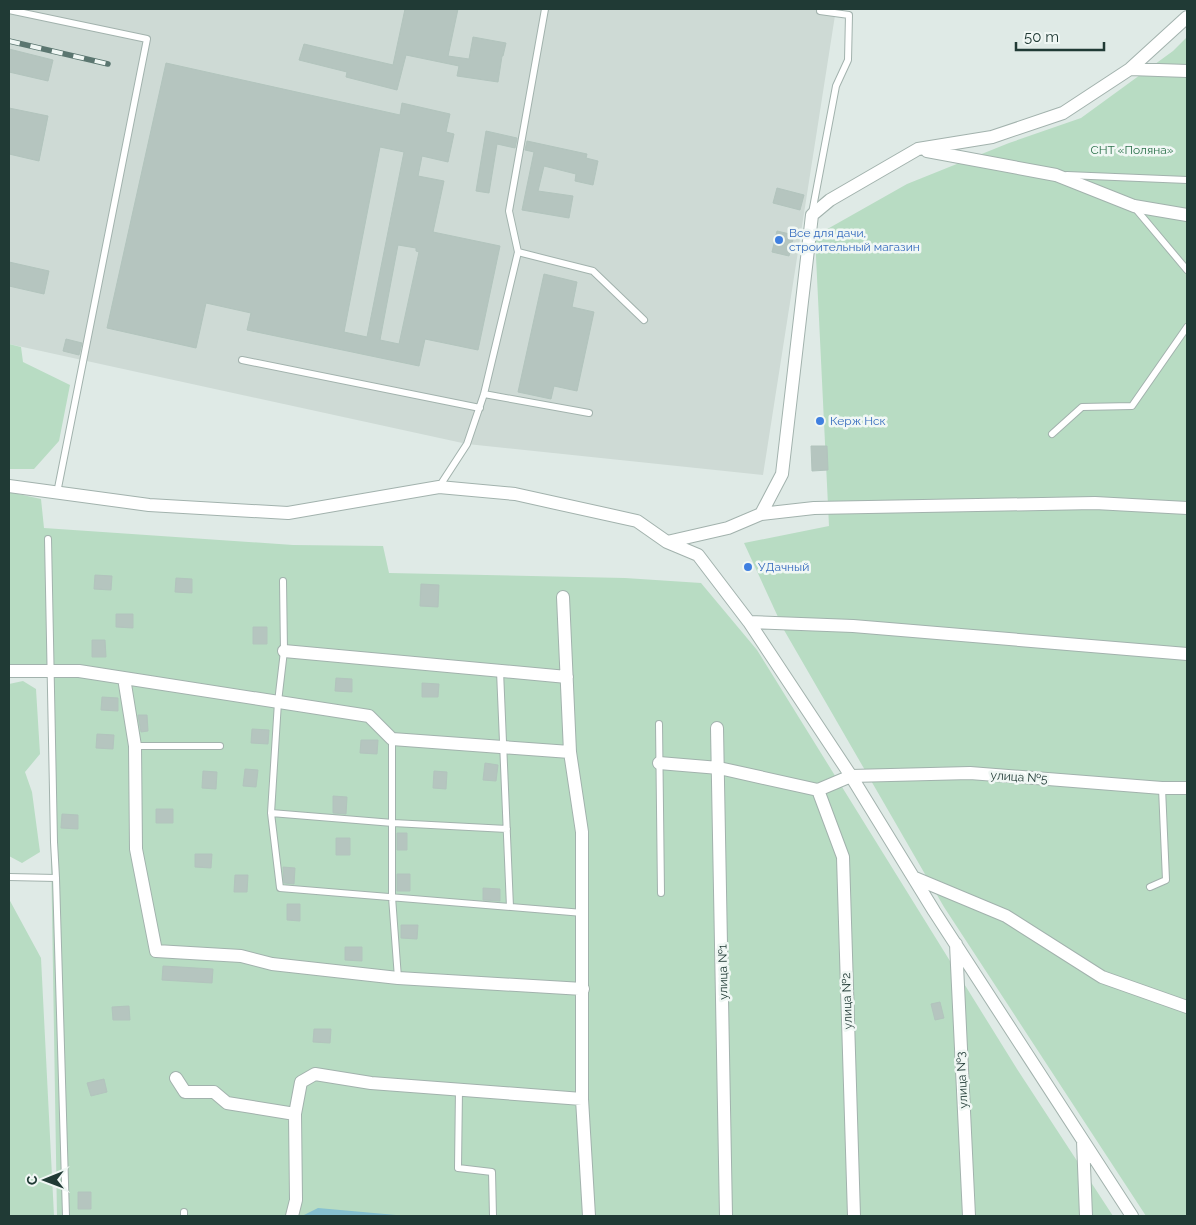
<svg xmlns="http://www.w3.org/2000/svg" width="1196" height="1225" font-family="Raleway,sans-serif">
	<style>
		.built { fill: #cedad5 }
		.green { fill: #b8dcc3 }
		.water { fill: #87c1d0 }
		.building { fill: #b5c5bf; stroke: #b2c4bd; fill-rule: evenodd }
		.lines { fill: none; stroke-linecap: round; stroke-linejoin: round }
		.service-casing { stroke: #a2b2ad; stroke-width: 8 }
		.minor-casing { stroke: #a2b2ad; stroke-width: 14 }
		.service { stroke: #fff; stroke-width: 6 }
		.minor { stroke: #fff; stroke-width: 12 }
		.rail-casing { stroke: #5b7670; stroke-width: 5.5 }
		.rail { stroke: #f0f7f4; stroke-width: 4; stroke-dasharray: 11; stroke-linecap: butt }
		.shop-dot { fill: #3f7fe0; stroke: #f0f7f4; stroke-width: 2 }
		.labels { text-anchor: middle; stroke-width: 5; stroke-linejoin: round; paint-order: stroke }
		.park-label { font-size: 12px; fill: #2b714a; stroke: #f0f7f4 }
		.shop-label { font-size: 12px; fill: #366cbe; stroke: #f0f7f4; text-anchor: start }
		.street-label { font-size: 12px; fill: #203a35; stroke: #f0f7f4 }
	</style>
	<rect width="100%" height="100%" fill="#dfeae6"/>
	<path class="built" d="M9 9H836L763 475 467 444 9 344Z"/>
	<path class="green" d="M1187 37V1216H1146L944 907 784 630 744 543 829 526 815 236 907 184 1009 143 1081 118 1173 51Z
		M9 344 21 347 23 362 70 385 59 441 34 469H9Z
		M9 492 41 499 44 528 293 545 383 546 389 573 625 578 701 583 757 650 1017 1069 1113 1216H57L48 666 9 675Z
		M23 681 36 689 40 754 25 772 32 792 40 852 22 863 9 856V684Z
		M9 899 41 958 54 1216H9Z"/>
	<path class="water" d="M318 1208 396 1215V1216H302Z"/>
	<path class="building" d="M405 9H458L448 56 469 59 473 37 506 43 503 56H502L498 82 457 76 459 66 406 55 397 90 346 77 347 72 299 60 304 44 393 65Z
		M9 49 53 60 48 81 9 72Z
		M166 63 400 115 402 103 450 114 446 132 454 134 448 162 422 156 418 176 444 181 433 232 500 246 478 350 425 339 419 366 247 330 251 313 206 303 196 348 107 328ZM380 147 404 152 367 337 344 332ZM398 245 416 248V251L419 252 399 344 380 340Z
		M9 108 48 116 39 161 9 154Z
		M486 131 517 138 515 148 497 144 489 193 476 191Z
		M527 141 587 154 586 158 598 161 593 185 575 181 576 174 544 166 538 191 573 196 569 218 522 210 534 152 525 150Z
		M777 188 804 195 800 210 773 203Z
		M777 231 794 235 789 256 772 252Z
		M9 262 49 271 44 294 9 286Z
		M544 274 577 282 572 307 594 312 577 391 554 386 551 399 518 392Z
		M66 339 82 343 79 355 63 351Z
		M811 446H827L828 470 812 471Z
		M95 575 112 576 111 590 94 589Z
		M176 578 192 579V593L175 592Z
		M421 584 439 585 438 607 420 606Z
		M116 614H133V628L116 627Z
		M253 627H267V644H253Z
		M92 640H105L106 657H92Z
		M336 678 352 679V692L335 691Z
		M422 683 439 684 438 697H422Z
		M102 697 118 698V711L101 710Z
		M138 715H147L148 731 141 732Z
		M252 729 269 730 268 744 251 743Z
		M97 734 114 735 113 749 96 748Z
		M361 740H378L377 754 360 753Z
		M485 763 498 765 496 781 483 780Z
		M245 769 258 770 256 787 243 786Z
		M203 771 217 772 216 789 202 788Z
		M434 771 447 772 446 789 433 788Z
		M333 796 347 797 346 814 333 813Z
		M156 809H173V823H156Z
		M62 814 78 815V829L61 828Z
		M397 833H407V850H397Z
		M336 838H350V855H336Z
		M195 854H212L211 868 195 867Z
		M283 867 295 868 294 884 284 883Z
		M397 874H410V891H397Z
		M235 875H248L247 892H234Z
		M483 888 500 889V901L483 900Z
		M287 904H300V921L287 920Z
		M401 925H418L417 939 401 938Z
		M345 947H362V961L345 960Z
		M163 966 213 969 212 983 162 980Z
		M940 1002 944 1018 935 1020 931 1004Z
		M129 1006 130 1020H113L112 1007Z
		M314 1029H331L330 1043 313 1042Z
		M104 1079 107 1092 91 1096 87 1083Z
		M78 1192H91V1209H78Z"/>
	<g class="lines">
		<g class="service-casing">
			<path id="service" d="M9 10 147 39 57 493
				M1067 175 1187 180
				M1135 208 1187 270
				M812 213 836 86 848 60 849 15 820 11
				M518 252 593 271 644 320
				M242 360 480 408
				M484 394 589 413
				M1052 434 1082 407 1132 406 1187 327
				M439 487 467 444 484 394 518 252 509 211 545 9
				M48 539 54 842 56 878 66 1216
				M283 581 284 651 278 702 271 813 280 888 583 913
				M500 671 510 907
				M659 724 661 893
				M392 739V897L398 978
				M135 746H220
				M271 813 393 823 507 829
				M9 877 56 878
				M1150 887 1166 880 1162 788
				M459 1089 458 1168 492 1172 493 1216
				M184 1212V1216"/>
		</g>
		<g class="minor-casing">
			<path id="minor" d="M1130 69 1187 71
				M927 151 1056 175 1134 206 1187 215
				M9 486 149 505 288 513 439 487 515 494 637 521 667 542 698 555 749 622 851 776 934 911 1132 1216
				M761 514 814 508 1095 503 1187 508
				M667 542 728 528 761 514 782 474 812 215 830 200 918 149 992 137 1063 113 1130 69 1187 17
				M563 597 570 752 582 832V1099L589 1216
				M749 622 853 626 1187 654
				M284 651 567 677
				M9 671H79L369 716 392 739 570 752
				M124 678 135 746 136 849 156 951 241 956 272 964 398 978 583 989
				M717 728 726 1216
				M659 763 719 768 818 790 851 776 970 773 1162 788H1187
				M818 790 843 857 854 1216
				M915 878 1006 916 1102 977 1187 1007
				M956 944 969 1216
				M176 1078 185 1092H214L227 1103 295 1114 301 1082 315 1074 371 1083 582 1099
				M1083 1141 1086 1216
				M292 1216 296 1200 295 1114"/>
		</g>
		<use href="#service" class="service"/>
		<use href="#minor" class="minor"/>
		<g class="rail-casing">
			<path id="rail" d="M9 41 108 64"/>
		</g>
		<use href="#rail" class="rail"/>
	</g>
	<g class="shop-dot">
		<circle cx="779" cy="240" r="5"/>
		<circle cx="820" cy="421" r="5"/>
		<circle cx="748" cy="567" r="5"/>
	</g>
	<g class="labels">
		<g class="park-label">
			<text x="1132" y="154">СНТ «Поляна»</text>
		</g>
		<g class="shop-label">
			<text x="789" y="237">Все для дачи,<tspan x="789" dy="14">строительный магазин</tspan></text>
			<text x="830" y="425">Керж Нск</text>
			<text x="758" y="571">УДачный</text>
		</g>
		<g class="street-label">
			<text transform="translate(1019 777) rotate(4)" y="4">улица №5</text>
			<text transform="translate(723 972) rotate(-91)" y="4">улица №1</text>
			<text transform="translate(847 1001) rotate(-92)" y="4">улица №2</text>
			<text transform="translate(962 1080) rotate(-93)" y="4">улица №3</text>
		</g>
	</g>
	<rect width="1196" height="1225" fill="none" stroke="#203a35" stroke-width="20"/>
	<g transform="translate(45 1180) rotate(269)" stroke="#f0f7f4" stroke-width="4" paint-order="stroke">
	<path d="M0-4L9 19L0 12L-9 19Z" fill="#203a35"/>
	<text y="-8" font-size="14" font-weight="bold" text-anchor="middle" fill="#203a35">С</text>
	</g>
	<path d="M1016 42v8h88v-8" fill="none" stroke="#203a35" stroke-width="2.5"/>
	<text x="1024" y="42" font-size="15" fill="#203a35" stroke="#f0f7f4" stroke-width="4" paint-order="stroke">50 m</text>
</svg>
